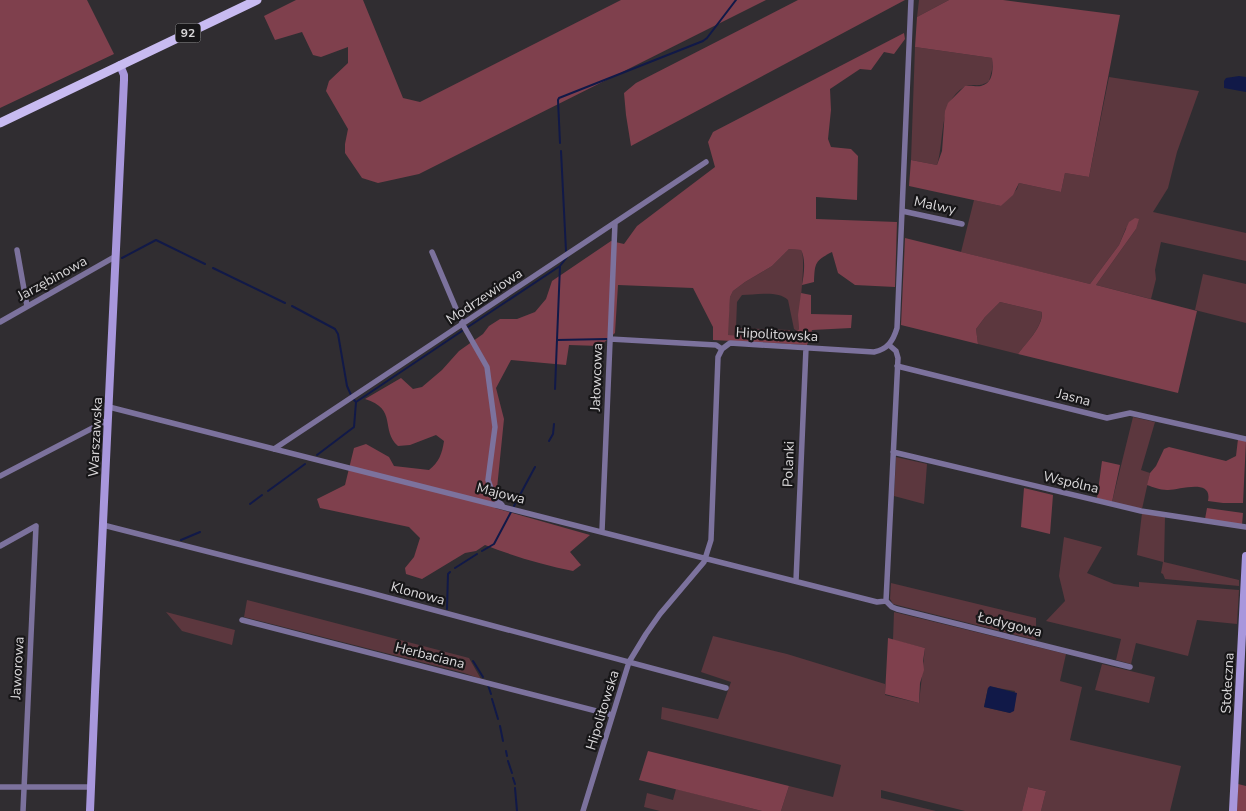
<svg xmlns="http://www.w3.org/2000/svg" width="1246" height="811" font-family="'Nunito Sans',sans-serif">
	<style>
		.green { fill: #5c373e; fill-rule: evenodd }
		.forest { fill: #7f404d }
		.water { fill: #111948 }
		.lines { fill: none; stroke-linecap: round; stroke-linejoin: round }
		.stream { stroke: #111948; stroke-width: 2 }
		.street { stroke: #7c729d; stroke-width: 5.5 }
		.secondary { stroke: #a897dc; stroke-width: 8 }
		.primary { stroke: #c8bbf1; stroke-width: 9 }
		.labels { text-anchor: middle; stroke-width: 4.5; stroke-linejoin: round; paint-order: stroke }
		.shield { fill: #171618; stroke: #9f9d9f; stroke-width: 1 }
		.shield-label { font-size: 12px; font-weight: bold; fill: #d9d7d9 }
		.street-label { font-size: 14px; fill: #d9d7d9; stroke: #171618 }
	</style>
	<rect width="100%" height="100%" fill="#302d31"/>
	<path class="green" d="M919 0H949L917 17Z
		M915 47 992 58V70L989 81C978 89 973 82 964 87 938 103 945 139 937 165L911 160Z
		M1109 77 1199 91 1177 152 1168 188 1153 212 1246 233V261L1161 242 1155 270 1156 279 1151 299 1096 285 1136 229 1126 228 1119 245 1090 284 961 252 974 200 1001 206 1017 189 1019 183 1061 192 1065 173 1089 177Z
		M789 249 801 250C807 259 798 313 799 329L797 331 794 329 788 300C778 290 756 295 742 295L737 302 736 328 790 330V335L788 338 727 335 730 297 733 291 745 282 772 266Z
		M1203 274 1246 284V323L1195 310Z
		M1000 302 1042 312C1042 328 1027 342 1018 354L978 344 976 329 985 317Z
		M1133 417 1155 422 1141 470 1150 473 1142 509 1112 502Z
		M896 457 927 464 924 504 894 496Z
		M1142 513 1165 517 1164 562 1239 580V586L1165 579 1163 574 1161 573 1163 562 1137 555Z
		M1064 537 1102 547 1087 573 1114 584 1139 587V582L1239 590 1237 624 1197 620 1188 656 1136 643 1131 664 1116 660 1121 639 1046 621 1065 601 1059 576Z
		M891 583 1036 618V640L893 604 890 599Z
		M247 600 469 658 481 679 464 673 244 617Z
		M166 612 235 630 232 645 182 631Z
		M894 612 1066 654 1060 681 1082 687 1070 740 1181 766 1170 811H1041L1046 791 1028 787 1022 811H965L881 790V798L936 811H781L789 786 833 797 841 765 661 719 662 707 718 719 731 682 701 672 713 636 787 654 885 684V695L919 703 925 648 893 640ZM992 687 1015 691 1010 713 984 707 988 688Z
		M1102 664 1155 677 1149 703 1095 690Z
		M676 789 762 811H660L644 807 647 793 673 800Z"/>
	<path class="forest" d="M0 0H87L114 54 0 108Z
		M296 0H363L403 98 420 102 621 0H766L419 174 378 183 362 178 345 153V144L348 129 326 91 329 81 348 63V47L321 57 313 55 302 32 275 40 264 16Z
		M798 0H905L631 146 626 115 624 93 636 83Z
		M949 0H1003L1120 15 1089 177 1065 173 1061 192 1019 183 1013 195 1001 206 909 186 911 160 937 165 942 151 945 111 948 103 965 86C971 85 976 87 981 86 994 83 993 68 992 58L915 47 917 17Z
		M904 33 905 39 894 54 884 52 871 70 860 69 830 89 831 110 828 139 831 147 851 149 858 156 857 200 816 197V219L897 222 895 287 855 285 838 273 832 252C814 261 815 264 814 282L802 285C804 275 806 259 801 250L789 249 772 266 745 282 733 291 730 297 728 335 790 338 799 329 798 315 801 293 811 295V314L852 315 851 328 812 330 807 345 713 340V327L693 288 618 285 615 333 600 346 569 345 566 365 511 360 496 388 504 419 495 508 590 535 570 552 581 565 573 571C543 565 513 556 485 545L476 551 465 553 422 579 406 574 405 568 414 557 420 538 409 527 320 508 317 499 345 485 354 448 366 444 389 457 394 466 429 470C439 462 442 454 444 441L436 435 410 445 398 446C380 430 398 409 365 399L401 378 413 389 422 387 442 370 459 351 483 334 489 326 500 319H517L535 312 546 299 552 281 611 241 624 244 637 226 715 167 708 142 713 132Z
		M1135 218 1139 219 1136 229 1096 285 1197 311 1178 393 1018 354C1027 342 1043 327 1042 312L1000 302 985 317 976 329 978 344 901 325 905 238 1090 284 1119 245 1129 222Z
		M1238 439 1246 441 1243 503H1223L1208 501C1213 477 1177 491 1167 490 1160 490 1153 487 1147 485L1150 473 1156 466 1164 449 1169 447 1226 461 1236 456Z
		M1102 461 1120 465 1112 502 1097 498Z
		M1024 488 1053 495 1050 534 1021 527Z
		M1207 508 1243 513 1242 525 1205 519Z
		M888 638 925 648 923 661 924 670 920 683 919 703 885 694Z
		M648 751 789 786 781 811H762L639 780Z
		M1238 784 1246 786V811H1237Z
		M1028 787 1046 791 1041 811H1022Z"/>
	<path class="water" d="M1239 76 1246 77V92L1224 88V81L1226 78Z
		M990 686 1017 693 1014 711 1010 713 984 707 988 688Z"/>
	<g class="lines">
		<path class="stream" d="M560 143 558 100 559 98 703 41 707 38 736 0
			M561 151 566 251
			M122 258 156 240 205 264
			M213 268 285 303
			M292 306 335 329 338 334 347 386 351 395
			M468 327 560 266 567 257
			M557 340 607 339
			M555 389 560 266
			M356 402 462 331
			M549 441 553 434 554 424
			M317 455 354 427 356 402 354 400
			M268 491 305 464
			M250 504 262 495
			M514 506 535 467
			M181 540 200 532
			M482 551 494 544 511 512
			M455 568 477 554
			M447 609 448 574 450 572
			M473 661 483 677
			M488 685 491 694
			M492 699 498 719
			M500 726 503 741
			M506 751 507 756
			M508 761 512 773
			M513 778 515 784
			M515 788 517 811"/>
		<path class="street" d="M902 211 962 224
			M17 250 27 306
			M432 252 463 325 487 367 495 427 488 480 494 497 502 505
			M0 322 116 256
			M610 339 716 345 722 349
			M897 366 1107 418 1130 413 1246 439
			M109 407 877 602 886 601
			M274 449 706 162
			M893 452 1141 511 1246 527
			M0 476 108 420
			M103 525 363 591 726 688
			M602 531 615 223
			M0 546 36 526
			M796 581 806 348
			M886 601 898 358 896 351 889 345
			M886 601 892 607 897 609 1130 667
			M242 620 612 715
			M0 787H91
			M23 811 36 526
			M583 811 629 662 646 634 660 614 704 562 711 540 718 357 722 349 730 343 874 352C888 349 893 341 897 328L911 0"/>
		<path class="secondary" d="M90 811 95 692 124 80V75L120 65
			M1233 811 1246 556"/>
		<path class="primary" d="M0 123 257 0"/>
	</g>
	<g class="labels">
		<rect class="shield" x="175.5" y="23.5" width="25" height="19" rx="4"/>
		<g class="shield-label">
			<text x="188" y="37">92</text>
		</g>
		<g class="street-label">
			<text transform="translate(935 205) rotate(12)" y="5">Malwy</text>
			<text transform="translate(52 278) rotate(-29)" y="5">Jarzębinowa</text>
			<text transform="translate(484 296) rotate(-34)" y="5">Modrzewiowa</text>
			<text transform="translate(777 334) rotate(3)" y="5">Hipolitowska</text>
			<text transform="translate(596 377) rotate(-88)" y="5">Jałowcowa</text>
			<text transform="translate(1074 397) rotate(14)" y="5">Jasna</text>
			<text transform="translate(95 437) rotate(-87)" y="5">Warszawska</text>
			<text transform="translate(788 464) rotate(-88)" y="5">Polanki</text>
			<text transform="translate(1071 482) rotate(13)" y="5">Wspólna</text>
			<text transform="translate(501 493) rotate(14)" y="5">Majowa</text>
			<text transform="translate(418 593) rotate(15)" y="5">Klonowa</text>
			<text transform="translate(1010 624) rotate(14)" y="5">Łodygowa</text>
			<text transform="translate(430 655) rotate(14)" y="5">Herbaciana</text>
			<text transform="translate(17 668) rotate(-87)" y="5">Jaworowa</text>
			<text transform="translate(1227 683) rotate(-87)" y="5">Stołeczna</text>
			<text transform="translate(602 710) rotate(-73)" y="5">Hipolitowska</text>
		</g>
	</g>
</svg>
